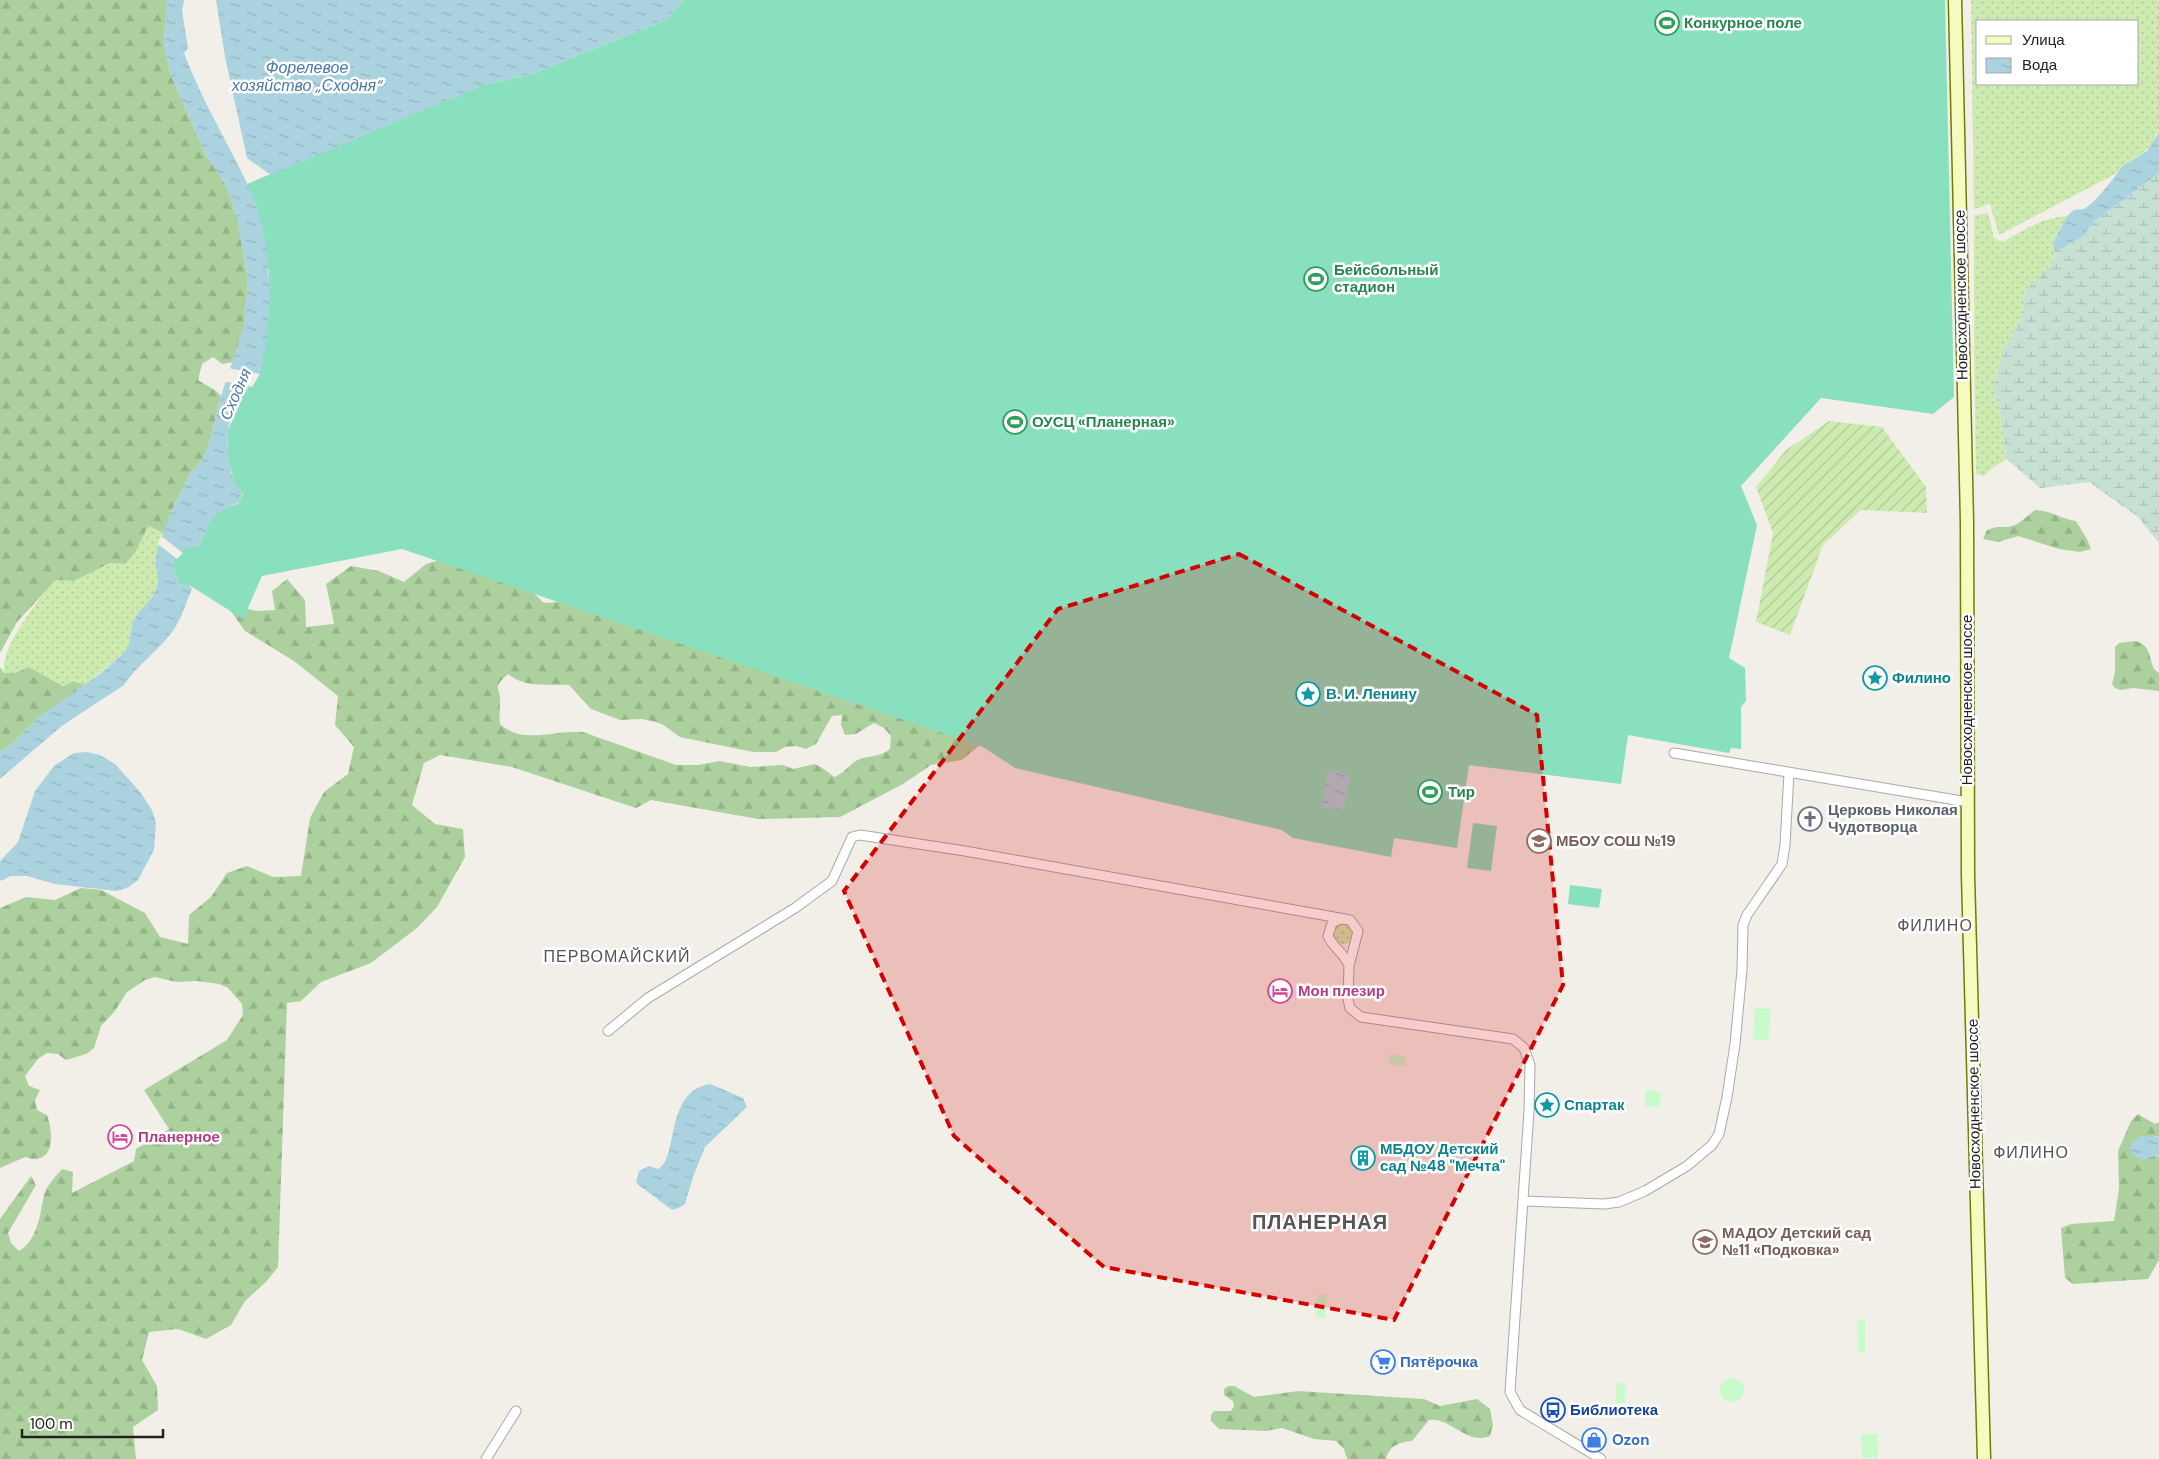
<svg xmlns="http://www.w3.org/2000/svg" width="2159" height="1459" font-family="'DM Sans',sans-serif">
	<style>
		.grass { fill: url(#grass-dots); fill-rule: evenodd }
		.forest { fill: url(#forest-firs); fill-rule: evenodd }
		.wetland { fill: url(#wetland-marsh) }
		.park { fill: #c8facc }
		.garden { fill: url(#garden-furrows) }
		.pitch { fill: #88e0be }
		.water { fill: url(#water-ripples) }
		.pier { fill: #f2efe9 }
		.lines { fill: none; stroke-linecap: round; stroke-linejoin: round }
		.minor-casing { stroke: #a9a9a9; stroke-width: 11 }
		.secondary-casing { stroke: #707d05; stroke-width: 15 }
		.minor { stroke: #fff; stroke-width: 9 }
		.secondary { stroke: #f7fabf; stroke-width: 12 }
		.marked { fill: #d40000; fill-opacity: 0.2; stroke: #d40000; stroke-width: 4; stroke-dasharray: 10 6; stroke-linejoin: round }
		.labels { text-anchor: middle; stroke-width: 5; stroke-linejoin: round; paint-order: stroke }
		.leisure-label { font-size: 15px; font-weight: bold; fill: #27864d; stroke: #fff; text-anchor: start }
		.street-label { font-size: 15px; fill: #222; stroke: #fff }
		.culture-label { font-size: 15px; font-weight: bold; fill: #0d838f; stroke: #fff; text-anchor: start }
		.worship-label { font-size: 15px; font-weight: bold; fill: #5b616d; stroke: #fff; text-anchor: start }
		.education-label { font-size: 15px; font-weight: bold; fill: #785e54; stroke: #fff; text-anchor: start }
		.hotel-label { font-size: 15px; font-weight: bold; fill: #b23c85; stroke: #fff; text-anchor: start }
		.shop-label { font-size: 15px; font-weight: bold; fill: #366cbe; stroke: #fff; text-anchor: start }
		.transit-label { font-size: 15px; font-weight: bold; fill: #164399; stroke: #fff; text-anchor: start }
		.water-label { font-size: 16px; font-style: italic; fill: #4a7aab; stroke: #fff }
		.neighbourhood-label { font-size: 16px; letter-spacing: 1px; fill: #555; stroke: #fff }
		.district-label { font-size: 20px; font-weight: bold; letter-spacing: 1px; fill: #555; stroke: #fff }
	</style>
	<defs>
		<pattern id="grass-dots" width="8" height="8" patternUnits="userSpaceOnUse" patternTransform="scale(1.25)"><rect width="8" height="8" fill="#cdebb0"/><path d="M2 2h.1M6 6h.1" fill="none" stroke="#b0c997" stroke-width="1.8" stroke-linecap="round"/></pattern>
		<pattern id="forest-firs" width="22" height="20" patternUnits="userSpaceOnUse" patternTransform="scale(1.25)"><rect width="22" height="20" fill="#add19e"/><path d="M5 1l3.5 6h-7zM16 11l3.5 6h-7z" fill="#95b388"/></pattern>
		<pattern id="wetland-marsh" width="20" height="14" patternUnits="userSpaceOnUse" patternTransform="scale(1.25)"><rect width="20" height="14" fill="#c6e0d4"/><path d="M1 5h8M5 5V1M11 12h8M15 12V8" fill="none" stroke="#aac0b6"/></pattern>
		<pattern id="garden-furrows" width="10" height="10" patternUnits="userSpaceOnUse" patternTransform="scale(1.25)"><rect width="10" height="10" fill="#cdebb0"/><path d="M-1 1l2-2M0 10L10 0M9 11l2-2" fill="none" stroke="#b0c997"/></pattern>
		<pattern id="water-ripples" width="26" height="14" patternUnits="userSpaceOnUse" patternTransform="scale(1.25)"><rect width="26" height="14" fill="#aad3df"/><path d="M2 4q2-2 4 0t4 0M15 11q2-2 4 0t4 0" fill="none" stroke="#92b5bf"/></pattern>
	</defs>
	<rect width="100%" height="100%" fill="#f2efe9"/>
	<path class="grass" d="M1971 0H2159V132L2156 134C2150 155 2129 158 2117 173L1999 235 1990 204 1974 209ZM1978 21H2138V84H1978Z
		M1988 213 1994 238 2003 242C2024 229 2042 218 2067 216L2053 243 2055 252 2053 263 2025 291 2023 312 2015 330 2004 347 1993 389 1999 408 2007 459 1992 468 1984 476 1976 474 1974 349V215Z
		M148 526 164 533 155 566 158 576 157 587 153 596 139 612 133 621 129 643 124 653 85 685 73 681 63 686 29 667 16 673H4C0 647 39 598 56 580L74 581 110 563 125 564Z
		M1333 934a10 10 0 1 1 20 0a10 10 0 1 1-20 0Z"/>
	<path class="forest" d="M0 0H167L164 43 170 73 205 153 227 187 237 218 248 280 244 326 233 362 222 364 213 357 202 364 198 380C206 386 215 388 221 396L208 448 203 458 190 474 170 514 164 533 148 526 135 553 125 564 110 563 74 581 56 580 17 622 0 653Z
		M2035 510C2050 510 2061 519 2076 521L2087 539 2091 549 2080 552 2059 549 2018 536 1998 542 1983 539 1987 530C1996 526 1999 527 2007 527 2018 527 2026 516 2035 510Z
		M486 549 544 603 573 601 988 738 962 760 931 765 903 784 840 817 758 819 651 800 636 808 512 767 440 755 424 763 412 805 435 824 463 829 465 857 437 907 417 928 371 963 321 982 301 1001 287 1003 278 1267 266 1282 245 1301 231 1325 206 1339 178 1329 149 1332 142 1360 157 1386 158 1410 133 1427 136 1459H0V1219L31 1176 36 1185 8 1233 11 1243 19 1251C38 1240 40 1214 44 1195 47 1185 56 1176 62 1169L73 1172 72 1193 134 1161 136 1149 169 1129 144 1090 227 1040 243 1015 242 1004 228 988 219 984 197 981 176 982 155 977 145 980 127 992 115 1011 101 1026 94 1048 86 1054 66 1060 58 1054 47 1053 38 1059 25 1076 29 1086 40 1090 35 1100 37 1110 47 1115C54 1134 55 1167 25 1157L0 1168V908L26 897 55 900 81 888 101 890 145 913 160 937 188 944 189 915 211 897 227 873 247 866 273 877 301 876 310 818 324 792 348 774 354 747 335 725 338 696 294 661 245 631 225 603 256 611 275 610 272 591 287 579 305 600 306 627 334 624 326 584 351 566 379 571 404 582 426 564 453 556 475 574ZM508 674C524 688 548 684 569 685L591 709 620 720 642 719 652 721 662 724 680 737 753 752H776L785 747 796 746 806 749 816 744 832 716 842 715 841 725 845 735 856 734 874 723 884 728 891 736 890 749C880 757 871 755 860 759 849 763 847 772 834 777L824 769 815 764 793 769 783 765 750 767 720 761 698 765H676L583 732C555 730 523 745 500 724 499 717 500 710 500 703 501 687 491 689 508 674Z
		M2135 641C2156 646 2146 666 2159 673V691L2133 688 2121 690 2115 688 2112 684 2115 672V647L2119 643Z
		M0 667 4 673H15L29 667 63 686 73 681 85 685 37 719 9 747 0 751Z
		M2138 1114 2155 1124 2159 1122V1137L2155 1136 2156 1157 2159 1155V1260L2148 1279 2073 1284 2065 1278 2061 1228 2071 1224 2114 1221 2119 1188 2118 1151 2131 1121Z
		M1228 1386H1234L1254 1397 1298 1391 1424 1399 1440 1406 1477 1399 1490 1409 1493 1425 1490 1436C1467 1446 1451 1417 1429 1420L1412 1441C1399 1442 1389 1446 1386 1459H1347L1344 1449 1336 1441 1314 1439 1282 1428 1266 1431 1219 1429 1211 1421V1415L1214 1411H1231L1234 1406 1233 1401 1224 1395V1389Z"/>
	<path class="wetland" d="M2159 173V543L2138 517 2089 482 2040 488 2007 459 1999 408 1993 389 2004 347 2015 330 2023 312 2025 291 2053 263 2055 252 2082 237 2095 221Z"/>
	<path class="park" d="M1834 809 1844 810 1842 822 1832 821Z
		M1755 1008 1771 1009 1769 1040 1753 1039Z
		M1390 1054 1407 1057 1405 1066 1388 1064Z
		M1646 1090 1661 1092 1659 1108 1644 1106Z
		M1317 1295H1327L1325 1318 1315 1317Z
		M1857 1320H1865V1352H1858Z
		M1720 1390a12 12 0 1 1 24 0a12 12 0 1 1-24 0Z
		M1617 1382 1626 1383 1625 1403H1615Z
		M1861 1434H1877L1878 1458H1862Z"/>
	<path class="garden" d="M1829 421 1882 427 1926 487 1927 513 1861 510 1823 545 1790 635 1756 622 1773 533 1756 487 1786 450Z"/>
	<path class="pitch" d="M684 0H1945L1954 397 1933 414 1821 398 1741 486 1757 525 1729 658 1745 668 1746 701 1741 707V749L1731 748 1729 753 1628 735 1621 784 1469 765 1457 848 1394 838 1391 857 1293 838 1282 830 1015 768 983 747 402 549 262 576 243 619 189 585 184 586 179 584 172 564 174 558 186 547H196C202 542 204 535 206 529 212 514 223 508 238 504L243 495 234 481 228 459V430L243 396 260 370 269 272 259 215 247 184 483 85 532 74 666 20Z
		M1473 823 1497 826 1491 871 1467 868Z
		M1570 885 1602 889 1599 908 1568 904Z"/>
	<path class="water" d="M167 0H184L182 11 188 48 184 53C202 101 228 143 250 189 269 231 273 297 266 342 265 351 263 363 259 371 249 390 230 410 228 432 227 445 228 468 234 480 238 488 243 490 242 500 233 507 223 507 215 516 206 525 205 539 196 547H186L174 558 172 564 179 584 184 586 189 585 192 589C185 604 182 619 172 632 158 651 137 665 124 685L63 725 0 779V751L9 747 37 719 101 673 124 653 129 643 133 621 139 612 153 596 157 587 158 576 155 566 157 552 170 514 190 474 203 458 208 448 221 396 244 326 248 280 237 218 227 187 205 153 170 73 164 43Z
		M216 0H684L666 20 532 74 483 85 271 175 247 158 225 57Z
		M2159 132V173L2095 221 2082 237 2055 252 2053 243 2067 216 2074 210 2084 209 2092 203 2105 189 2123 166 2147 151Z
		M87 752 100 755 115 764 141 793 152 810 156 823 154 850 138 880 129 887 117 891 55 884 27 876H11L0 881V861L18 842 35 791 54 766 74 753Z
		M1328 770 1350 774 1344 810 1322 807Z
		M710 1084 743 1098 747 1107 705 1147 693 1177 685 1204 679 1208 672 1210 640 1186 636 1182 639 1171 649 1166 658 1169C679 1159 664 1091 710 1084Z
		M2144 1136 2159 1137V1155L2143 1160 2133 1155 2130 1151C2131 1142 2136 1138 2144 1136Z"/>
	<path class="pier" d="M228 368 260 374 252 387 223 381Z
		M161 536 183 553 177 559 158 544Z"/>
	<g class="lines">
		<g class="minor-casing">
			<path id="minor" d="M1674 753 1968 802
				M1349 966C1344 952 1333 948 1328 936L1332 923 1340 919 1350 920 1358 931 1349 966 1348 1000 1350 1008 1361 1017 1513 1039 1524 1048 1530 1065 1529 1111 1510 1392 1520 1410 1601 1459
				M608 1031 648 998 795 908 832 881 852 837 860 835 965 851 1345 919
				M1523 1201 1604 1204 1619 1202 1645 1191 1687 1166 1712 1145 1719 1134 1727 1097 1735 1044 1742 970 1743 925 1747 915 1782 864 1785 845 1789 773
				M486 1459 516 1411"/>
		</g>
		<g class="secondary-casing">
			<path id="secondary" d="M1955 0 1967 522 1968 875 1984 1459"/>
		</g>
		<use href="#minor" class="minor"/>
		<use href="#secondary" class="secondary"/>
	</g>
	<path class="marked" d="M1239 554 1537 715 1563 985 1394 1320 1104 1267 954 1136 844 891 1058 609Z"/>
	<defs>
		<g id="stadium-ring" transform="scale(1.25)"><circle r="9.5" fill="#fff" stroke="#2e9e5b" stroke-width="1.5"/><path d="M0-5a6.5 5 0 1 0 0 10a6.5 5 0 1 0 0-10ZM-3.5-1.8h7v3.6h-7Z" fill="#2e9e5b"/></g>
		<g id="sight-ring" transform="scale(1.25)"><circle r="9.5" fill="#fff" stroke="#0f9aa8" stroke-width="1.5"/><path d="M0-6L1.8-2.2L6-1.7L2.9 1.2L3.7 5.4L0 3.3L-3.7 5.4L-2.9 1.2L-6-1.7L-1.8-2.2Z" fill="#0f9aa8"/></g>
		<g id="church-ring" transform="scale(1.25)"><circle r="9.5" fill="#fff" stroke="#6b7280" stroke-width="1.5"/><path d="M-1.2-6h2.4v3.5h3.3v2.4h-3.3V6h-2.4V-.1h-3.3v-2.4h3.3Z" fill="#6b7280"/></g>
		<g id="school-ring" transform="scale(1.25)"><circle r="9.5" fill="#fff" stroke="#8d6e63" stroke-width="1.5"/><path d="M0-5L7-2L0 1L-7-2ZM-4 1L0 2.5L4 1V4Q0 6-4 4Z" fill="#8d6e63"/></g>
		<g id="hotel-ring" transform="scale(1.25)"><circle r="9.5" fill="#fff" stroke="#d1479c" stroke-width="1.5"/><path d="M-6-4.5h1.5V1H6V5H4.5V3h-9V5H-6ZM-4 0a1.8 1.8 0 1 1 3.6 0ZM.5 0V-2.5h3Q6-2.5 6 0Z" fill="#d1479c"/></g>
		<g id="building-ring" transform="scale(1.25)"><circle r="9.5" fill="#fff" stroke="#0f9aa8" stroke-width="1.5"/><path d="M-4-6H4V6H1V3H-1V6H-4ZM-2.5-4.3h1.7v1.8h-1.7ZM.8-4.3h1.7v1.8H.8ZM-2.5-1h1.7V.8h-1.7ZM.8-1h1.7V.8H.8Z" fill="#0f9aa8"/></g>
		<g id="supermarket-ring" transform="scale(1.25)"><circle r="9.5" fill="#fff" stroke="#3f7fe0" stroke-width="1.5"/><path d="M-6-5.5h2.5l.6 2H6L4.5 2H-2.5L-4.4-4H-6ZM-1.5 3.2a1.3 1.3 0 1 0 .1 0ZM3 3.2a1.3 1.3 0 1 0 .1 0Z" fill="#3f7fe0"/></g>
		<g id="bus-ring" transform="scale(1.25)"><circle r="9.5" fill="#fff" stroke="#1a4fb4" stroke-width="1.5"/><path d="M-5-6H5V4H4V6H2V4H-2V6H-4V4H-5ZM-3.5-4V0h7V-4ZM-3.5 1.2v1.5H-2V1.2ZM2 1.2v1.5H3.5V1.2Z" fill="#1a4fb4"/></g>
		<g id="shop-ring" transform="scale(1.25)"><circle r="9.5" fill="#fff" stroke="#3f7fe0" stroke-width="1.5"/><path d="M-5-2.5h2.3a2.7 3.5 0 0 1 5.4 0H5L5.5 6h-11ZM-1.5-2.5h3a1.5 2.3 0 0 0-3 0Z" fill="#3f7fe0"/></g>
	</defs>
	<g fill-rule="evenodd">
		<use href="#stadium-ring" x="1667" y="23"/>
		<use href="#stadium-ring" x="1316" y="279"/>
		<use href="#stadium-ring" x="1015" y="422"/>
		<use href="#sight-ring" x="1875" y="678"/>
		<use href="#sight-ring" x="1308" y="694"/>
		<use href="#stadium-ring" x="1430" y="792"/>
		<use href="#church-ring" x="1810" y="819"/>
		<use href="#school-ring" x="1539" y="841"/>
		<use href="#hotel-ring" x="1280" y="991"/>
		<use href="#sight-ring" x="1547" y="1105"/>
		<use href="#hotel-ring" x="120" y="1137"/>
		<use href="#building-ring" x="1363" y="1158"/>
		<use href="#school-ring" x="1705" y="1242"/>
		<use href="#supermarket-ring" x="1383" y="1362"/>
		<use href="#bus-ring" x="1553" y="1410"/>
		<use href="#shop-ring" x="1594" y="1440"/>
	</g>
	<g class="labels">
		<g class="leisure-label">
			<text x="1684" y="28">Конкурное поле</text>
			<text x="1334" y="275">Бейсбольный<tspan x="1334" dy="17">стадион</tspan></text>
			<text x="1032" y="427">ОУСЦ «Планерная»</text>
			<text x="1448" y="797">Тир</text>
		</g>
		<g class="street-label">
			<text transform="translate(1961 295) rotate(-91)" y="5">Новосходненское шоссе</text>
			<text transform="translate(1967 700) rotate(-90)" y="5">Новосходненское шоссе</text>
			<text transform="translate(1974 1104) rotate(-91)" y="5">Новосходненское шоссе</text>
		</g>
		<g class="culture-label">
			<text x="1892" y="683">Филино</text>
			<text x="1326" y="699">В. И. Ленину</text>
			<text x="1564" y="1110">Спартак</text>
			<text x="1380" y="1154">МБДОУ Детский<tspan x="1380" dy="17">сад №48 "Мечта"</tspan></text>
		</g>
		<g class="worship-label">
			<text x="1828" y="815">Церковь Николая<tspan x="1828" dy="17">Чудотворца</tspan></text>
		</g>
		<g class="education-label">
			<text x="1556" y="846">МБОУ СОШ №19</text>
			<text x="1722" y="1238">МАДОУ Детский сад<tspan x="1722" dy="17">№11 «Подковка»</tspan></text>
		</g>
		<g class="hotel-label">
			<text x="1298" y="996">Мон плезир</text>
			<text x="138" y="1142">Планерное</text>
		</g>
		<g class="shop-label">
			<text x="1400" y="1367">Пятёрочка</text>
			<text x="1612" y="1445">Ozon</text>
		</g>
		<g class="transit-label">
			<text x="1570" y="1415">Библиотека</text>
		</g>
		<g class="water-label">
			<text x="307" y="73">Форелевое<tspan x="307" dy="18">хозяйство „Сходня“</tspan></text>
			<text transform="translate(235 394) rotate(-66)" y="6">Сходня</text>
		</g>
		<g class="neighbourhood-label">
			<text x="1935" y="931">ФИЛИНО</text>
			<text x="617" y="962">ПЕРВОМАЙСКИЙ</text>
			<text x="2031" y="1158">ФИЛИНО</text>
		</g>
		<g class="district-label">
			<text x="1320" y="1229">ПЛАНЕРНАЯ</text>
		</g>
	</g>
	<rect x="1976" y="20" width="162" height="65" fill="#ffffff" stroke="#a7a7a7"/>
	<rect x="1986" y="36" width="25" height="8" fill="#f7fabf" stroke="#a7a7a7"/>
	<text x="2022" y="45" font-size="15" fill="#222222">Улица</text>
	<rect x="1986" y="58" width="25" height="15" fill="url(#water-ripples)" stroke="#a7a7a7"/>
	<text x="2022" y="70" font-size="15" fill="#222222">Вода</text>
	<path d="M22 1429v8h141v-8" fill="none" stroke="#222222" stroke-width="2.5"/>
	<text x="30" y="1429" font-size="15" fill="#222222" stroke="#ffffff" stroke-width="4" paint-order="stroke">100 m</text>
</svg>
